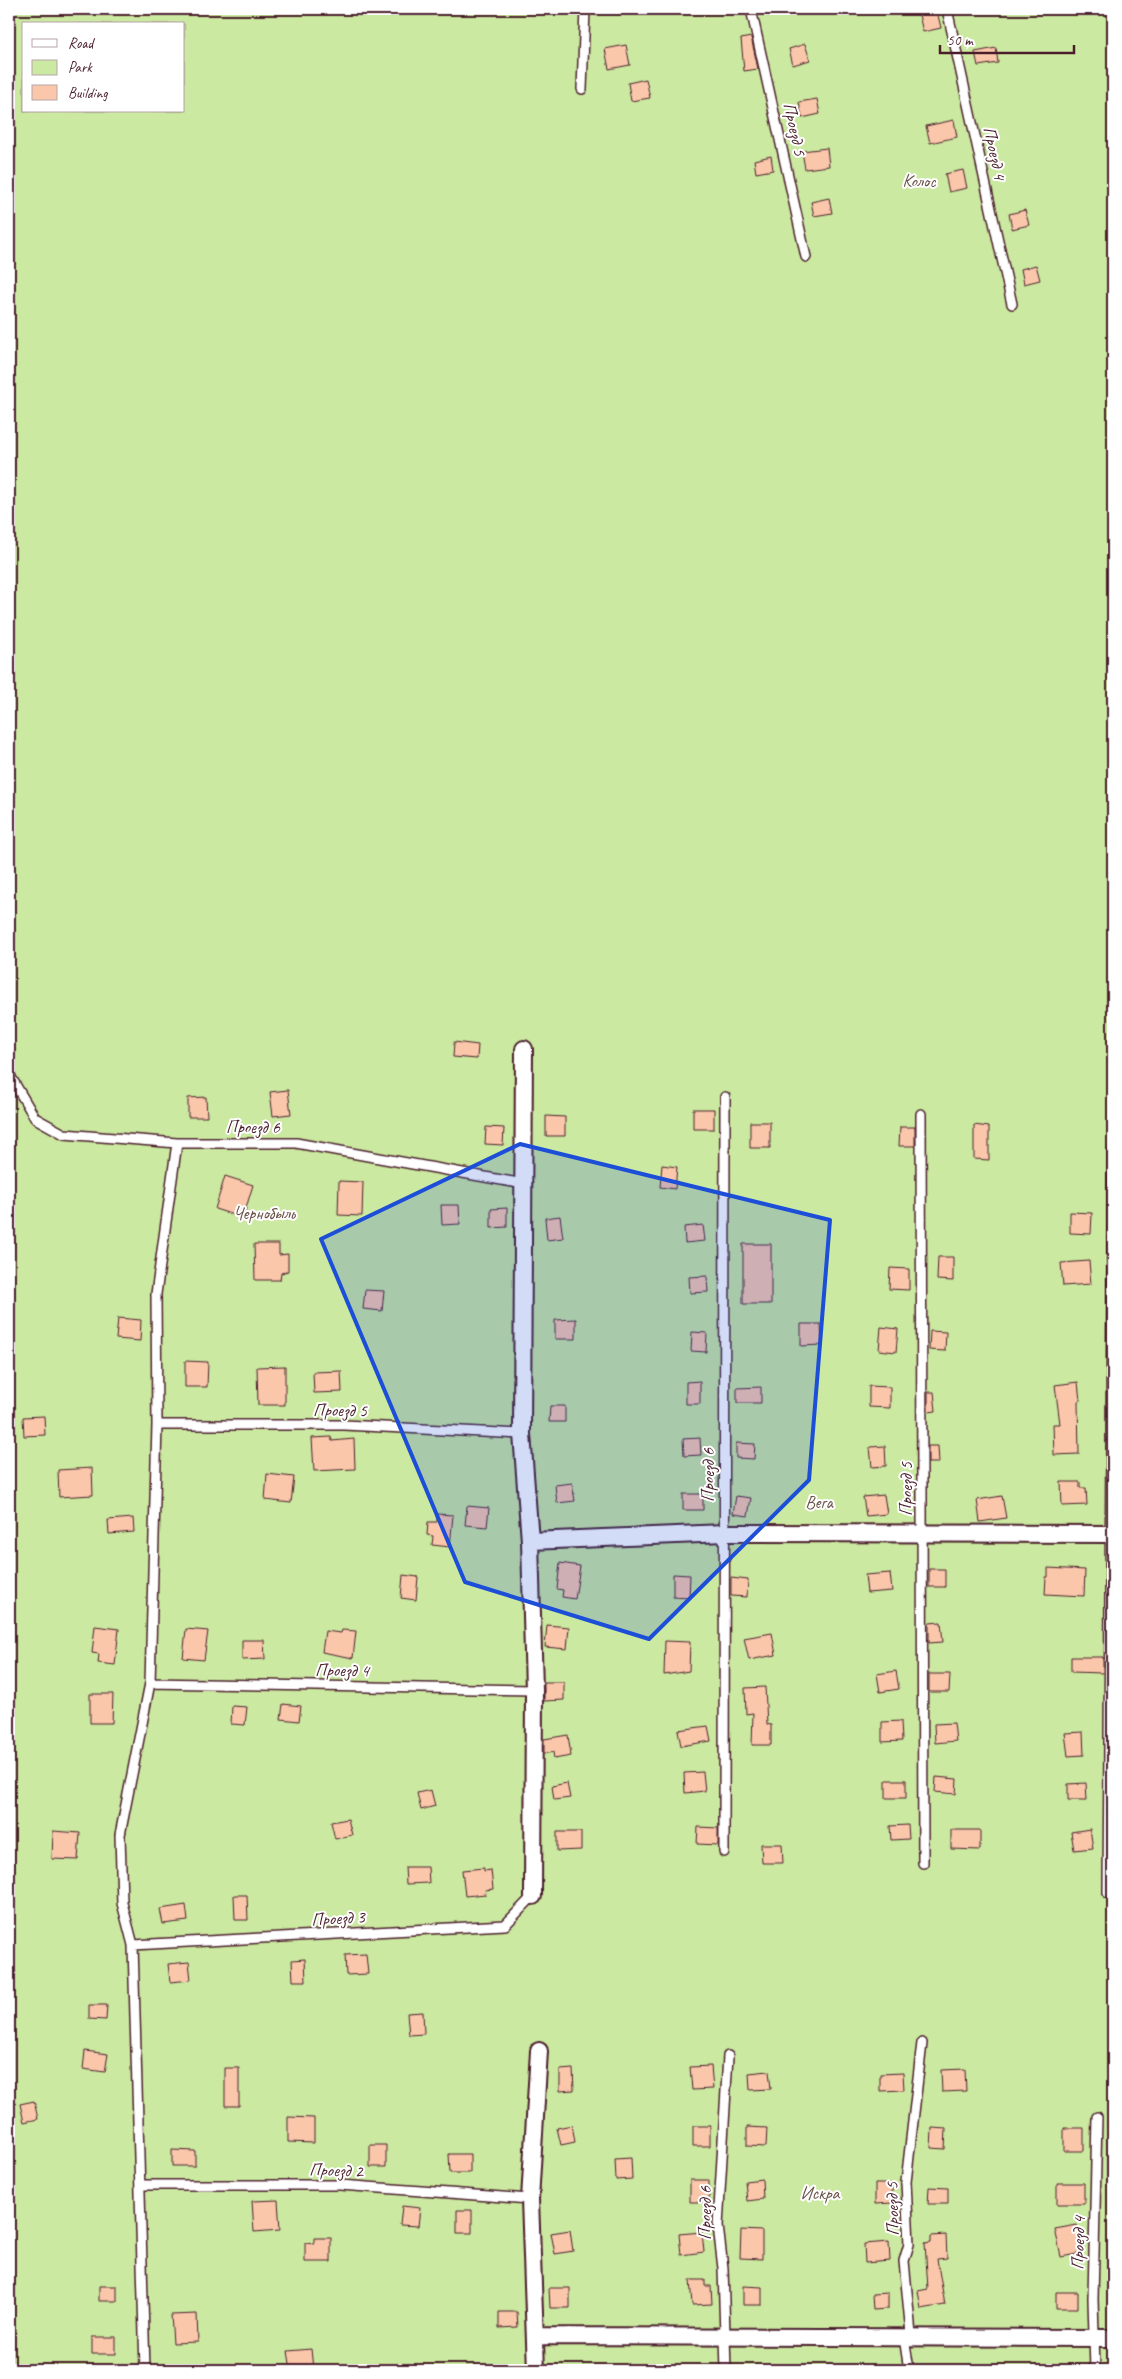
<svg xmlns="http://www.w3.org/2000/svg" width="1122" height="2379" font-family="Caveat,sans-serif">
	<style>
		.green { fill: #cbe9a0; stroke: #8a8466; fill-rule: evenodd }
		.building { fill: #fac7ab; stroke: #4a1f2b }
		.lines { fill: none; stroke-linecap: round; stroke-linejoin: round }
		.service-casing { stroke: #4a1f2b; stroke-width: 12 }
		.minor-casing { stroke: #4a1f2b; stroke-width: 20 }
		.service { stroke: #fff; stroke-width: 9 }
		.minor { stroke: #fff; stroke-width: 16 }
		.marked { fill: #1d4ed8; fill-opacity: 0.2; stroke: #1d4ed8; stroke-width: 4; stroke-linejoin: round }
		.labels { text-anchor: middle; stroke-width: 4; stroke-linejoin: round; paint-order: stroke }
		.street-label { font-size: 18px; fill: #4a1f2b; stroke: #fff }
		.park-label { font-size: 18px; fill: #6a5248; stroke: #fff }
	</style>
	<rect width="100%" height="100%" fill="#feeee6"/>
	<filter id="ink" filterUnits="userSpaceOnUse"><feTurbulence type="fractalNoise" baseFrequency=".02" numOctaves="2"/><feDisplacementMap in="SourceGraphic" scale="10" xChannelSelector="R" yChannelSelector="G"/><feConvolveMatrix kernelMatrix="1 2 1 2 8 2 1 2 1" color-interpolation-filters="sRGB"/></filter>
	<g filter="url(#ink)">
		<path class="green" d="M9 9H1113V2370H9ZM24 24H184V111H24Z"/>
		<path class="building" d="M937 11 941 28 923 32 919 15Z
			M751 37 758 69 744 71 741 39Z
			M805 44 810 60 793 65 789 49Z
			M626 45 630 65 609 69 605 49Z
			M996 48 998 63 978 66 975 52Z
			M646 79 650 98 631 101 628 83Z
			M817 99 820 114 802 118 799 102Z
			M954 120 957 137 930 143 926 126Z
			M827 148 829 166 805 169 802 151Z
			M771 156 773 170 756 173 754 160Z
			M963 170 967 188 949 192 945 174Z
			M829 198 832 213 814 216 811 202Z
			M1025 210 1029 225 1012 229 1009 214Z
			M1036 265 1040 280 1024 284 1021 269Z
			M454 1042 478 1045 477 1059 453 1057Z
			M288 1090 291 1114 273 1116 270 1092Z
			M206 1097 207 1117H188V1098Z
			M693 1109H714V1129H693Z
			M546 1116 565 1117V1136H546Z
			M750 1122H770V1148H750Z
			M974 1125 989 1127V1160L974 1159Z
			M486 1127 504 1128 503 1145 485 1144Z
			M900 1127H915V1146H899Z
			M662 1165 677 1167 675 1189 660 1187Z
			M225 1176 253 1185 243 1218 215 1209Z
			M339 1181 363 1182 362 1216 338 1215Z
			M441 1205H459L460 1224 442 1225Z
			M507 1208V1227L491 1228V1209Z
			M1070 1212 1092 1213 1091 1234 1070 1233Z
			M560 1216 563 1238 547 1240 545 1218Z
			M703 1225 705 1241 685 1243 684 1227Z
			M254 1244H279V1255L288 1254V1271L281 1273 280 1280H255Z
			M743 1244H771V1304H743Z
			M938 1257H953V1281L937 1280Z
			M1089 1261 1091 1284 1063 1286 1061 1263Z
			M890 1268 909 1269V1290L889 1289Z
			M707 1276 708 1292 690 1293 689 1277Z
			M365 1290 384 1291 382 1311 363 1309Z
			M118 1318 141 1320 140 1341 116 1339Z
			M576 1319V1339H555V1320Z
			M801 1324H821L822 1345 801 1346Z
			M881 1327 898 1329 896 1352 879 1350Z
			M930 1331 946 1332 945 1351 929 1350Z
			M692 1332 707 1333 706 1352 691 1351Z
			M185 1361 208 1362 207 1387H185Z
			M285 1366V1405H258L257 1367Z
			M341 1371 342 1392 314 1393 313 1372Z
			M700 1381V1404H686V1382Z
			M1078 1382 1080 1401 1078 1402 1079 1454 1054 1455 1053 1424H1060L1055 1385Z
			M869 1386 890 1387V1408L869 1407Z
			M761 1387V1403H737V1388Z
			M928 1392H934L936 1411 928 1412Z
			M550 1406H565V1422H549Z
			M44 1416 45 1435 24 1436 23 1417Z
			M331 1437 332 1441 354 1439 355 1469 314 1471 312 1438Z
			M700 1438 701 1455 684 1456 683 1439Z
			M736 1443 755 1444 754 1459 736 1458Z
			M885 1446 886 1466 872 1467 870 1447Z
			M928 1446H938L939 1463H928Z
			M92 1468 93 1495 59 1497 58 1470Z
			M267 1474 294 1477 291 1503 265 1500Z
			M1061 1482H1080V1488H1086L1087 1505 1062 1506Z
			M572 1483 575 1501 557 1503 555 1485Z
			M683 1494H703V1510H683Z
			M884 1495 887 1514 866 1516 863 1497Z
			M736 1496 751 1498 748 1516 733 1514Z
			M1002 1496 1006 1518 980 1522 977 1500Z
			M467 1506 489 1508 487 1527 465 1525Z
			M437 1514 453 1515 450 1547 432 1545 433 1536 427 1535 428 1522H437Z
			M133 1518 134 1532 109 1534 108 1520Z
			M560 1563 580 1566 575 1599 562 1597 563 1590 557 1589Z
			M1048 1568 1085 1570 1084 1596 1045 1594 1046 1577H1048Z
			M929 1569H945V1587H929Z
			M890 1573 892 1591 867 1593 865 1575Z
			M673 1574 690 1575 689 1598 673 1597Z
			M403 1575 418 1577 416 1600 401 1598Z
			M731 1578 748 1580 747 1597 731 1596Z
			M941 1622 943 1642 929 1643V1623Z
			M547 1625 569 1627 567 1649 545 1647Z
			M95 1626 119 1629 115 1665 98 1663 99 1654 92 1653Z
			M186 1629 208 1631 204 1660 183 1658Z
			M342 1630 356 1631 353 1658 322 1652 325 1631 341 1633Z
			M772 1633 776 1655 749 1660 744 1638Z
			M242 1640H264L265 1659 242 1660Z
			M665 1641 690 1642 689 1671 664 1675Z
			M1071 1657H1103V1673L1071 1672Z
			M896 1671 899 1689 880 1692 877 1674Z
			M929 1674H950L949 1692H929Z
			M544 1682H564V1700L544 1701Z
			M765 1687 767 1724 771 1725V1745H752L753 1713 746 1714 745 1688Z
			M90 1694H113L112 1723H90Z
			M283 1704 301 1706 299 1721 281 1719Z
			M232 1706 247 1707 245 1725 231 1724Z
			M901 1721 902 1741 882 1742V1722Z
			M954 1723 956 1741 935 1743 934 1724Z
			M708 1726 711 1741 681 1746 678 1730Z
			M1083 1732 1084 1755 1068 1756 1065 1733Z
			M568 1735 571 1756 554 1759 553 1752 544 1754V1739Z
			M703 1772 705 1791 685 1793 684 1773Z
			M936 1777 957 1779 956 1794 935 1792Z
			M886 1780H906V1798H886Z
			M567 1783 570 1798 554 1800 552 1786Z
			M1086 1783 1087 1800H1068V1784Z
			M431 1790 435 1806 421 1810 417 1793Z
			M348 1819 352 1835 335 1839 331 1822Z
			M908 1825 909 1839 891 1840 890 1826Z
			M698 1827 718 1828V1845L697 1844Z
			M1090 1829 1093 1848 1074 1850 1071 1832Z
			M951 1830H980V1850L951 1849Z
			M53 1831 80 1833 78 1860 52 1859Z
			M557 1832H581V1850L557 1851Z
			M761 1844H782L783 1863H762Z
			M405 1867H428L429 1883 406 1884Z
			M484 1868V1871L491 1870 493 1889 485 1890 486 1894 465 1896 462 1870Z
			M234 1895H247L248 1920H235Z
			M186 1905 188 1921 163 1924 160 1909Z
			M366 1954 368 1974 346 1975 345 1955Z
			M305 1959 306 1981H293L292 1960Z
			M189 1962 191 1980 170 1982 168 1964Z
			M89 2005H107L106 2020 89 2019Z
			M423 2012 424 2034 409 2035 407 2013Z
			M85 2051 108 2054 105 2072 83 2069Z
			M711 2066 713 2089 692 2090 690 2067Z
			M225 2068H239V2106H225Z
			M573 2069 574 2090 560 2091V2070Z
			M965 2069 966 2091 942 2092 941 2070Z
			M769 2071 771 2089 750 2090 749 2073Z
			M903 2073 904 2090 880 2091V2074Z
			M34 2101 38 2119 24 2122 20 2104Z
			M288 2117 314 2118V2143L288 2142Z
			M572 2125 575 2142 561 2145 557 2128Z
			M693 2126H710V2146H693Z
			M747 2127 767 2128 766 2147 747 2146Z
			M932 2128 946 2129 945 2149 931 2148Z
			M1064 2128H1084V2151H1064Z
			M370 2145H386V2167H370Z
			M172 2150 195 2151V2166H172Z
			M449 2154H470V2173H450Z
			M631 2158 632 2179 616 2180 615 2159Z
			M762 2179 763 2199 747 2201 745 2181Z
			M690 2180H709V2202H690Z
			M1057 2183H1084V2204H1057Z
			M875 2184H892V2203L875 2204Z
			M929 2187 948 2188V2204H928Z
			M278 2200 280 2230 254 2232 252 2201Z
			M402 2206 420 2208 418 2226 400 2225Z
			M457 2210H472V2233H457Z
			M1077 2225 1082 2253 1061 2257 1055 2229Z
			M570 2230 573 2251 555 2254 551 2233Z
			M741 2230 762 2231V2259L740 2258Z
			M702 2232 704 2252 681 2255 679 2234Z
			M946 2235 947 2258 937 2259 945 2305 921 2309 918 2291 928 2289 925 2243 931 2242V2236Z
			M314 2238H331V2262H305V2243L314 2244Z
			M889 2242 890 2261 865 2263 864 2244Z
			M690 2280H705V2286H711L712 2304 692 2305Z
			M99 2286H117V2301H99Z
			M743 2286 762 2287V2305H743Z
			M549 2288H570V2308H550Z
			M1056 2292H1078V2308H1056Z
			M888 2293V2309L873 2310 872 2294Z
			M499 2312H517L518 2327 499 2328Z
			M197 2314 198 2342 173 2343 171 2315Z
			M92 2337H116V2354H92Z
			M311 2349 313 2369 291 2370 288 2351Z"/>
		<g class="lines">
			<g class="service-casing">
				<path id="service" d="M751 9 806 257
					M947 9 1012 304
					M582 89 585 9
					M9 1074 35 1118 64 1134 177 1143H296L524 1184
					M921 1114 923 1863
					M157 1425H344L522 1434
					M150 1683 534 1690
					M724 1852 725 1097
					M1108 1893 1113 1151
					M133 1945 505 1925 533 1896
					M140 2185H340L530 2199
					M145 2370 133 1945 122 1903 120 1835 150 1683 157 1425 156 1294 177 1143
					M726 2370 723 2268 718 2226 728 2056
					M909 2370 904 2337 911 2334 904 2261 909 2244 906 2182 922 2043
					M1095 2370 1093 2299 1097 2117"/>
			</g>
			<g class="minor-casing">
				<path id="minor" d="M524 1049 522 1434 530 1541 534 1690 533 1896
					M530 1541 725 1533 1113 1534
					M536 2336 1113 2338
					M536 2370 530 2199 539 2051"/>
			</g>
			<use href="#service" class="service"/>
			<use href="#minor" class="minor"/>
		</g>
	</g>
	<path class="marked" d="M520 1144 830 1220 809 1480 649 1639 465 1582 321 1239Z"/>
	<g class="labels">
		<g class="street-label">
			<text transform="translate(795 129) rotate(78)" y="6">Проезд 5</text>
			<text transform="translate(995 153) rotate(78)" y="6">Проезд 4</text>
			<text x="253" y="1133">Проезд 6</text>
			<text transform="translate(340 1410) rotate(1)" y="6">Проезд 5</text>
			<text transform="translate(708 1475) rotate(-90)" y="6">Проезд 6</text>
			<text transform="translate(906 1489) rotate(-90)" y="6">Проезд 5</text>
			<text transform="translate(342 1670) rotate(1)" y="6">Проезд 4</text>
			<text transform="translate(338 1918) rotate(-3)" y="6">Проезд 3</text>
			<text transform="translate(336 2170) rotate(2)" y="6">Проезд 2</text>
			<text transform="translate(892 2209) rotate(-91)" y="6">Проезд 5</text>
			<text transform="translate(705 2213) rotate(-90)" y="6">Проезд 6</text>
			<text transform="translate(1078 2243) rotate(-88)" y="6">Проезд 4</text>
		</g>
		<g class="park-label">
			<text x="919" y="187">Колос</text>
			<text x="264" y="1219">Чернобыль</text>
			<text x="819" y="1508">Вега</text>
			<text x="820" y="2199">Искра</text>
		</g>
	</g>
	<rect width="1122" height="2379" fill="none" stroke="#fff" stroke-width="30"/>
	<rect x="15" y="15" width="1092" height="2349" fill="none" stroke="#4a1f2b" stroke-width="2" filter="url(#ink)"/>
	<rect x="22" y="22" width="162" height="90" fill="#ffffff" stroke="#b7a5aa"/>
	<rect x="32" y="39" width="25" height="8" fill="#ffffff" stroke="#b7a5aa"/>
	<text x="68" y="48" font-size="15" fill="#4a1f2b">Road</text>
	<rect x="32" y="60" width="25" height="15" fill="#cbe9a0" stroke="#b7a5aa"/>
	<text x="68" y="72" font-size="15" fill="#4a1f2b">Park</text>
	<rect x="32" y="85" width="25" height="15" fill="#fac7ab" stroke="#b7a5aa"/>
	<text x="68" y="98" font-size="15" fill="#4a1f2b">Building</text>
	<path d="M940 45v8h134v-8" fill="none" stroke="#4a1f2b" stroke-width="2.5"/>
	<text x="947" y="45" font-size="15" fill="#4a1f2b" stroke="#ffffff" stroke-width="4" paint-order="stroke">50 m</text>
</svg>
